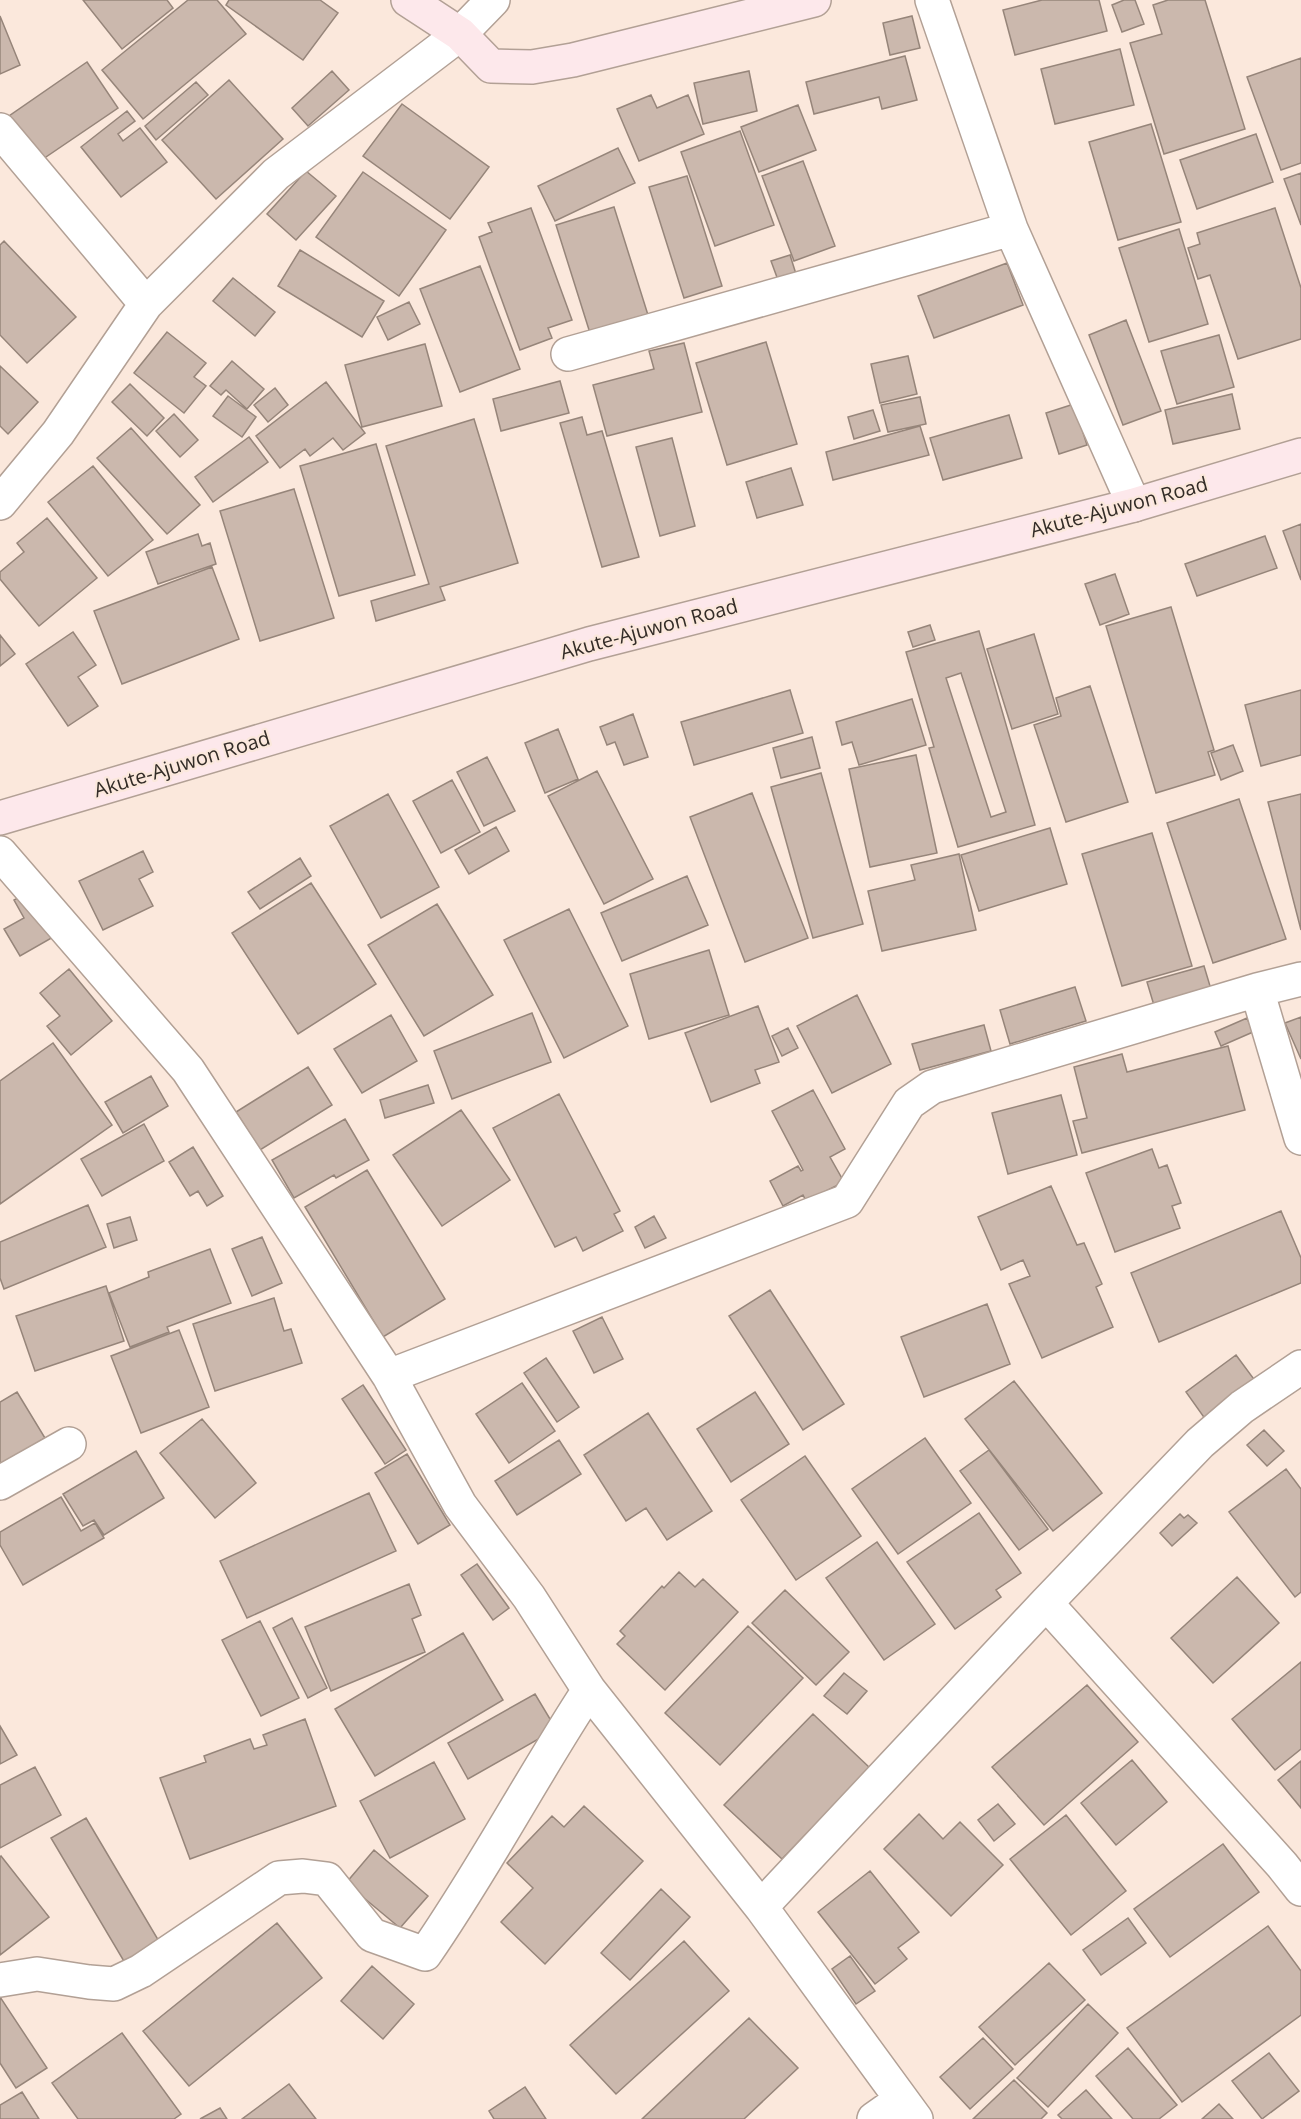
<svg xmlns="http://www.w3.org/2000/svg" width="1301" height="2119" font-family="'Open Sans',sans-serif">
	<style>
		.building { fill: #cbb8ad; stroke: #96857a; stroke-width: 1.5; fill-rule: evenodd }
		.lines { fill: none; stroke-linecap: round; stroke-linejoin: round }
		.street-casing { stroke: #b2a095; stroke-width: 36 }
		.secondary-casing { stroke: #b2a095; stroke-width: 36 }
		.street { stroke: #fff; stroke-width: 33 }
		.secondary { stroke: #fde8eb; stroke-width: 33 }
		.labels { text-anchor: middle; stroke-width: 4.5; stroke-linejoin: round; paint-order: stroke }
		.street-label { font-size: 20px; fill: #332c27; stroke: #fbe8dc }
	</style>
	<rect width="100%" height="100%" fill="#fbe8dc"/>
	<path class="building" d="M83 0H167L173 8 122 49Z
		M188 0H217L246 34 143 119 102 70Z
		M229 0H320L338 13 303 60 226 5Z
		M1042 0H1099L1107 31 1015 55 1003 10Z
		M1124 0H1135L1144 24 1122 32 1112 5Z
		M1168 0H1205L1245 129 1164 154 1130 43 1162 34 1153 5Z
		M0 16 20 65 0 74Z
		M912 16 920 48 890 55 883 23Z
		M1120 49 1134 105 1055 124 1041 69Z
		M905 56 917 100 882 109 879 97 814 114 806 82Z
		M1301 58V163L1281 170 1247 77Z
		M87 62 118 108 40 161 9 116Z
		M332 71 349 90 308 126 292 108Z
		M749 71 757 111 703 124 694 83Z
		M229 80 283 139 216 199 162 140Z
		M196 82 208 95 156 140 145 126Z
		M651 95 657 108 688 95 704 134 639 161 617 109Z
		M402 104 489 167 450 219 363 156Z
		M798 105 816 150 759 172 741 127Z
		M127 111 135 121 118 134 123 141 140 128 167 162 121 197 81 147Z
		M1151 124 1181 222 1118 240 1089 142Z
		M740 131 774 225 715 246 681 152Z
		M1256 134 1273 182 1197 209 1180 160Z
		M618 148 635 183 555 221 538 186Z
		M803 161 835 246 794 261 762 176Z
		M306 171 336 196 296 240 267 214Z
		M363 172 446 230 399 296 316 237Z
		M1301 173V225L1284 179Z
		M687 176 722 286 684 298 649 187Z
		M614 207 648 315 590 333 556 225Z
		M531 208 572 320 548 328 552 338 520 350 479 237 492 232 488 223Z
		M1275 208 1301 288V339L1238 359 1210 275 1198 279 1188 248 1200 244 1197 233Z
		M1179 229 1208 324 1149 342 1119 248Z
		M4 241 76 317 27 363 0 335V245Z
		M300 250 384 301 362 337 278 286Z
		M790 255 796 274 778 280 771 261Z
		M1007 263 1023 305 934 338 918 296Z
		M480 266 520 369 460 392 420 289Z
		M233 278 275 312 255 336 213 301Z
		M409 302 420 324 388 340 377 317Z
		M1126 320 1161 411 1123 425 1089 335Z
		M167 332 206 363 194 377 206 386 184 413 134 373Z
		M1219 335 1234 387 1177 404 1161 351Z
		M766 342 797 444 727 465 696 363Z
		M684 343 702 412 607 436 593 385 654 369 649 351Z
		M425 344 442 406 362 427 345 365Z
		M908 356 917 394 880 403 871 364Z
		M232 361 264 389 247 409 226 390 221 395 210 386Z
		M0 366 38 402 8 434 0 426Z
		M560 381 569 413 501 431 493 399Z
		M326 382 365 433 343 450 333 438 310 456 305 449 280 468 256 436Z
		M130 384 164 418 147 436 112 402Z
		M275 388 288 405 268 422 254 405Z
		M1232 394 1240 429 1173 444 1165 410Z
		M228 396 256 417 242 437 213 416Z
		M920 397 926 424 888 432 881 405Z
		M1074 404 1087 445 1059 454 1046 413Z
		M873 410 880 431 854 439 848 417Z
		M174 414 198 440 180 457 156 431Z
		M1009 415 1022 458 943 480 930 438Z
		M582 417 587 435 602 431 639 557 602 567 560 423Z
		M474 419 518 563 440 587 445 600 376 621 371 601 429 584 386 446Z
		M920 426 929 455 833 480 826 452Z
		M131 428 200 505 167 534 97 458Z
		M249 437 268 462 213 502 195 477Z
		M672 438 695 526 660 536 636 447Z
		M376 444 415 575 339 596 300 466Z
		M93 466 153 540 108 576 48 502Z
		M791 468 803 505 757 518 746 482Z
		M294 489 334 618 260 641 220 511Z
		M47 518 97 578 39 626 0 579V572L24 552 17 543Z
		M1301 524V580L1283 531Z
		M198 534 202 546 210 543 216 564 158 584 146 552Z
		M1265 536 1277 568 1197 596 1185 564Z
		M212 567 239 639 122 684 94 611Z
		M1115 574 1129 614 1100 625 1085 584Z
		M1171 607 1214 750 1208 752 1215 775 1156 793 1106 626Z
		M930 625 935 640 913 647 908 632Z
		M979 631 1035 825 958 847 929 748 934 747 906 652ZM961 673 1006 812 991 817 946 678Z
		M73 632 96 665 78 677 98 706 68 726 26 664Z
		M1034 634 1058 714 1012 729 987 649Z
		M0 635 15 654 0 666Z
		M1090 686 1128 802 1066 822 1034 725 1061 716 1056 698Z
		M790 690 803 733 694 765 681 722Z
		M1301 690V755L1261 766 1245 705Z
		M912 699 926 745 859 765 852 742 842 745 836 722Z
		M633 714 648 757 624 765 615 742 607 745 600 727Z
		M558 729 578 779 545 793 525 743Z
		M812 737 820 768 781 778 773 748Z
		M1233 745 1243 771 1221 780 1211 753Z
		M916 755 937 853 870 867 849 769Z
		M487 757 515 811 484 826 457 772Z
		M597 771 653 879 604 904 548 796Z
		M821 773 863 924 813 938 771 787Z
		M452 780 480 832 441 853 413 801Z
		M752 793 808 938 745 962 690 817Z
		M388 794 439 887 381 918 330 826Z
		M1301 794V930L1268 802Z
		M1239 799 1286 939 1213 963 1167 823Z
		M496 827 509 851 469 874 455 850Z
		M1050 828 1067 884 979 911 961 855Z
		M1152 833 1192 966 1122 986 1082 854Z
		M143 851 153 872 139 879 153 906 103 930 79 881Z
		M959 854 976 930 882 951 868 891 915 880 911 865Z
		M300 858 311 876 260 909 248 892Z
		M687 876 708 925 622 961 601 913Z
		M311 883 376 984 298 1034 232 933Z
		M29 892 55 936 20 956 4 929 24 918 14 900Z
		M437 904 493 995 424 1036 368 945Z
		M569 909 628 1026 564 1058 504 940Z
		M709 950 729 1015 649 1039 630 974Z
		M1204 966 1213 996 1156 1012 1147 982Z
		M69 969 112 1021 71 1055 47 1026 60 1016 40 993Z
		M1075 987 1086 1021 1010 1044 1000 1010Z
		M857 995 891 1064 832 1093 797 1026Z
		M758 1006 779 1062 755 1070 760 1083 711 1102 685 1033Z
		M532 1013 551 1062 452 1099 434 1051Z
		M391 1015 417 1061 362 1093 334 1049Z
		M1301 1017V1059L1285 1023Z
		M1247 1018 1253 1032 1221 1046 1215 1032Z
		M984 1025 991 1051 920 1070 912 1044Z
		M788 1028 798 1048 782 1056 772 1036Z
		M53 1043 112 1125 0 1204V1081Z
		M1228 1046 1245 1110 1082 1153 1073 1121 1087 1118 1074 1067 1122 1054 1127 1072Z
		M308 1067 332 1105 260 1150 236 1112Z
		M151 1076 168 1106 123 1133 105 1102Z
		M428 1085 434 1103 385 1118 380 1100Z
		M813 1090 845 1149 830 1157 844 1182 806 1201 803 1195 783 1206 770 1181 798 1166 801 1171 803 1170 772 1111Z
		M559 1094 620 1211 614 1214 623 1231 583 1251 576 1237 555 1247 493 1128Z
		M1061 1095 1077 1155 1008 1174 992 1113Z
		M461 1110 510 1180 442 1226 393 1155Z
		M345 1119 369 1160 336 1178 334 1175 294 1198 272 1160Z
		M144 1124 164 1161 102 1196 81 1159Z
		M193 1147 223 1196 207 1206 198 1191 190 1196 169 1162Z
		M1152 1149 1159 1168 1167 1165 1181 1203 1172 1206 1180 1228 1115 1252 1086 1173Z
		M367 1170 445 1299 383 1337 305 1207Z
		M1051 1186 1077 1245 1084 1243 1102 1284 1096 1287 1113 1327 1042 1358 1009 1284 1030 1276 1023 1260 1001 1270 978 1217Z
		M88 1205 106 1247 4 1289 0 1278V1242Z
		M1281 1211 1301 1258V1283L1159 1342 1131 1273Z
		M654 1216 666 1238 645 1248 635 1227Z
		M130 1217 137 1240 114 1248 107 1224Z
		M262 1237 282 1283 252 1296 232 1249Z
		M210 1249 231 1303 167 1327 169 1332 130 1347 109 1293 149 1277 148 1272Z
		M106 1286 124 1341 35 1371 16 1316Z
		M770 1290 844 1404 803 1430 729 1316Z
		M274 1298 284 1331 291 1329 302 1363 215 1391 193 1324Z
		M987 1304 1010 1364 924 1397 901 1337Z
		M602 1317 623 1359 594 1373 573 1331Z
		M179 1330 209 1407 141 1433 111 1356Z
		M1236 1355 1259 1386 1208 1423 1186 1392Z
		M546 1358 579 1407 557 1422 524 1373Z
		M1014 1381 1102 1493 1053 1531 965 1419Z
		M522 1383 555 1431 509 1463 476 1414Z
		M363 1385 406 1450 385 1464 342 1399Z
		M17 1392 45 1438 0 1466V1402Z
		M755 1392 789 1444 731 1482 697 1429Z
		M648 1413 712 1511 667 1540 646 1508 626 1521 584 1455Z
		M202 1419 256 1483 215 1518 160 1453Z
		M1264 1430 1284 1451 1267 1466 1247 1445Z
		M925 1438 971 1503 898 1554 852 1489Z
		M559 1440 581 1474 517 1515 495 1481Z
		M989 1450 1048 1529 1019 1550 960 1471Z
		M136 1451 164 1498 104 1535 94 1520 83 1526 63 1494Z
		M407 1454 450 1525 418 1544 375 1473Z
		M805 1456 861 1536 796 1580 741 1500Z
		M1286 1469 1301 1489V1592L1295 1597 1229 1512Z
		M369 1493 396 1551 247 1618 220 1561Z
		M61 1497 81 1531 95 1523 104 1538 23 1585 0 1545V1532Z
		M979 1513 1021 1573 996 1590 1001 1597 955 1629 907 1562Z
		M1180 1514 1184 1518 1188 1515 1197 1523 1172 1546 1160 1533Z
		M877 1542 935 1624 884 1660 826 1578Z
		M477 1564 509 1608 493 1620 461 1575Z
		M679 1572 695 1587 703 1579 738 1612 665 1690 617 1644 625 1636 620 1631 662 1586 664 1588Z
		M1237 1577 1279 1623 1213 1683 1171 1638Z
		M409 1584 421 1615 412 1619 425 1652 331 1691 305 1627Z
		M785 1590 849 1652 816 1685 752 1623Z
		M292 1618 327 1688 308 1698 273 1628Z
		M260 1621 299 1698 261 1716 222 1640Z
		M748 1626 803 1678 720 1765 665 1713Z
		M463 1633 503 1700 375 1776 335 1709Z
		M1301 1662V1749L1275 1770 1232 1719Z
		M844 1673 867 1691 847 1714 824 1696Z
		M1087 1685 1138 1742 1044 1825 992 1767Z
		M535 1694 556 1729 468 1779 448 1743Z
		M813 1714 870 1768 782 1859 724 1805Z
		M305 1719 336 1806 190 1859 160 1778 206 1762 204 1756 250 1739 254 1749 267 1745 263 1735Z
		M0 1726 17 1755 0 1764Z
		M1132 1760 1167 1802 1116 1845 1081 1803Z
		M1301 1761V1808L1278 1780Z
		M434 1762 465 1819 390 1858 360 1801Z
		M35 1767 61 1815 0 1848V1785Z
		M998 1804 1015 1824 994 1841 978 1820Z
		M584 1806 643 1861 545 1964 501 1922 533 1888 507 1863 552 1816 564 1827Z
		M919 1814 943 1839 960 1822 1003 1865 951 1916 884 1849Z
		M1066 1815 1126 1891 1071 1935 1010 1859Z
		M86 1818 160 1943 125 1963 51 1838Z
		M1223 1844 1259 1892 1170 1957 1134 1909Z
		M374 1850 428 1896 400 1928 346 1883Z
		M1 1856 49 1917 0 1955V1857Z
		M870 1871 919 1932 898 1948 907 1959 875 1984 818 1912Z
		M661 1889 690 1917 630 1980 601 1953Z
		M1128 1918 1146 1943 1101 1975 1083 1950Z
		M277 1923 322 1978 189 2086 143 2031Z
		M1268 1926 1301 1971V2015L1182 2102 1127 2028Z
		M684 1941 729 1991 616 2094 570 2045Z
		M850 1956 875 1991 856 2004 832 1969Z
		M1049 1963 1085 2000 1015 2065 979 2027Z
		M372 1966 414 2004 383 2039 341 2001Z
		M0 1997 47 2068 16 2088 0 2063Z
		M1088 2004 1118 2033 1048 2107 1017 2078Z
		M749 2018 798 2068 744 2119H642Z
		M122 2033 181 2114 174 2119H78L52 2083Z
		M983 2038 1013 2069 970 2109 940 2077Z
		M1128 2048 1177 2105 1159 2119H1133L1096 2076Z
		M1269 2053 1299 2091 1262 2119 1232 2081Z
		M1014 2080 1047 2113 1041 2119H973Z
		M289 2084 316 2119H242Z
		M525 2087 546 2119H494L489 2111Z
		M1086 2090 1112 2119H1062L1058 2115Z
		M22 2092 39 2119H0V2105Z
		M1219 2104 1233 2119H1202Z
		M220 2108 227 2119H200Z"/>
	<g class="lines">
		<g class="street-casing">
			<path id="street" d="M932 0 1011 229 1134 505
				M0 130 146 304
				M568 354 1011 229
				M0 503 58 433 146 304 276 174 460 34 493 0
				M0 853 188 1070 389 1376 460 1505 529 1597 589 1690 761 1907 916 2119
				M1257 990 1301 1138
				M389 1376 847 1201 909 1103 932 1087 1257 990 1301 979
				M0 1483 69 1444
				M1046 1603 1282 1865 1301 1889
				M761 1907 1046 1603 1200 1443 1242 1407 1301 1367
				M0 1980 37 1974 89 1982 114 1984 141 1971 279 1878 303 1876 327 1879 372 1935 425 1954C484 1869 532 1777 589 1690
				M874 2119 901 2100"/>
		</g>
		<g class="secondary-casing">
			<path id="secondary" d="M408 0 460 34 491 66 532 67 573 60 814 0
				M0 818 589 644 1134 505 1301 455"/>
		</g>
		<use href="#street" class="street"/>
		<use href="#secondary" class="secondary"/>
	</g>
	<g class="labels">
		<g class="street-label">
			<text transform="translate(1119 507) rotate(-15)" y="7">Akute-Ajuwon Road</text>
			<text transform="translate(649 629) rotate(-15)" y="7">Akute-Ajuwon Road</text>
			<text transform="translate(182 764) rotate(-17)" y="7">Akute-Ajuwon Road</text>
		</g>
	</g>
</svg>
